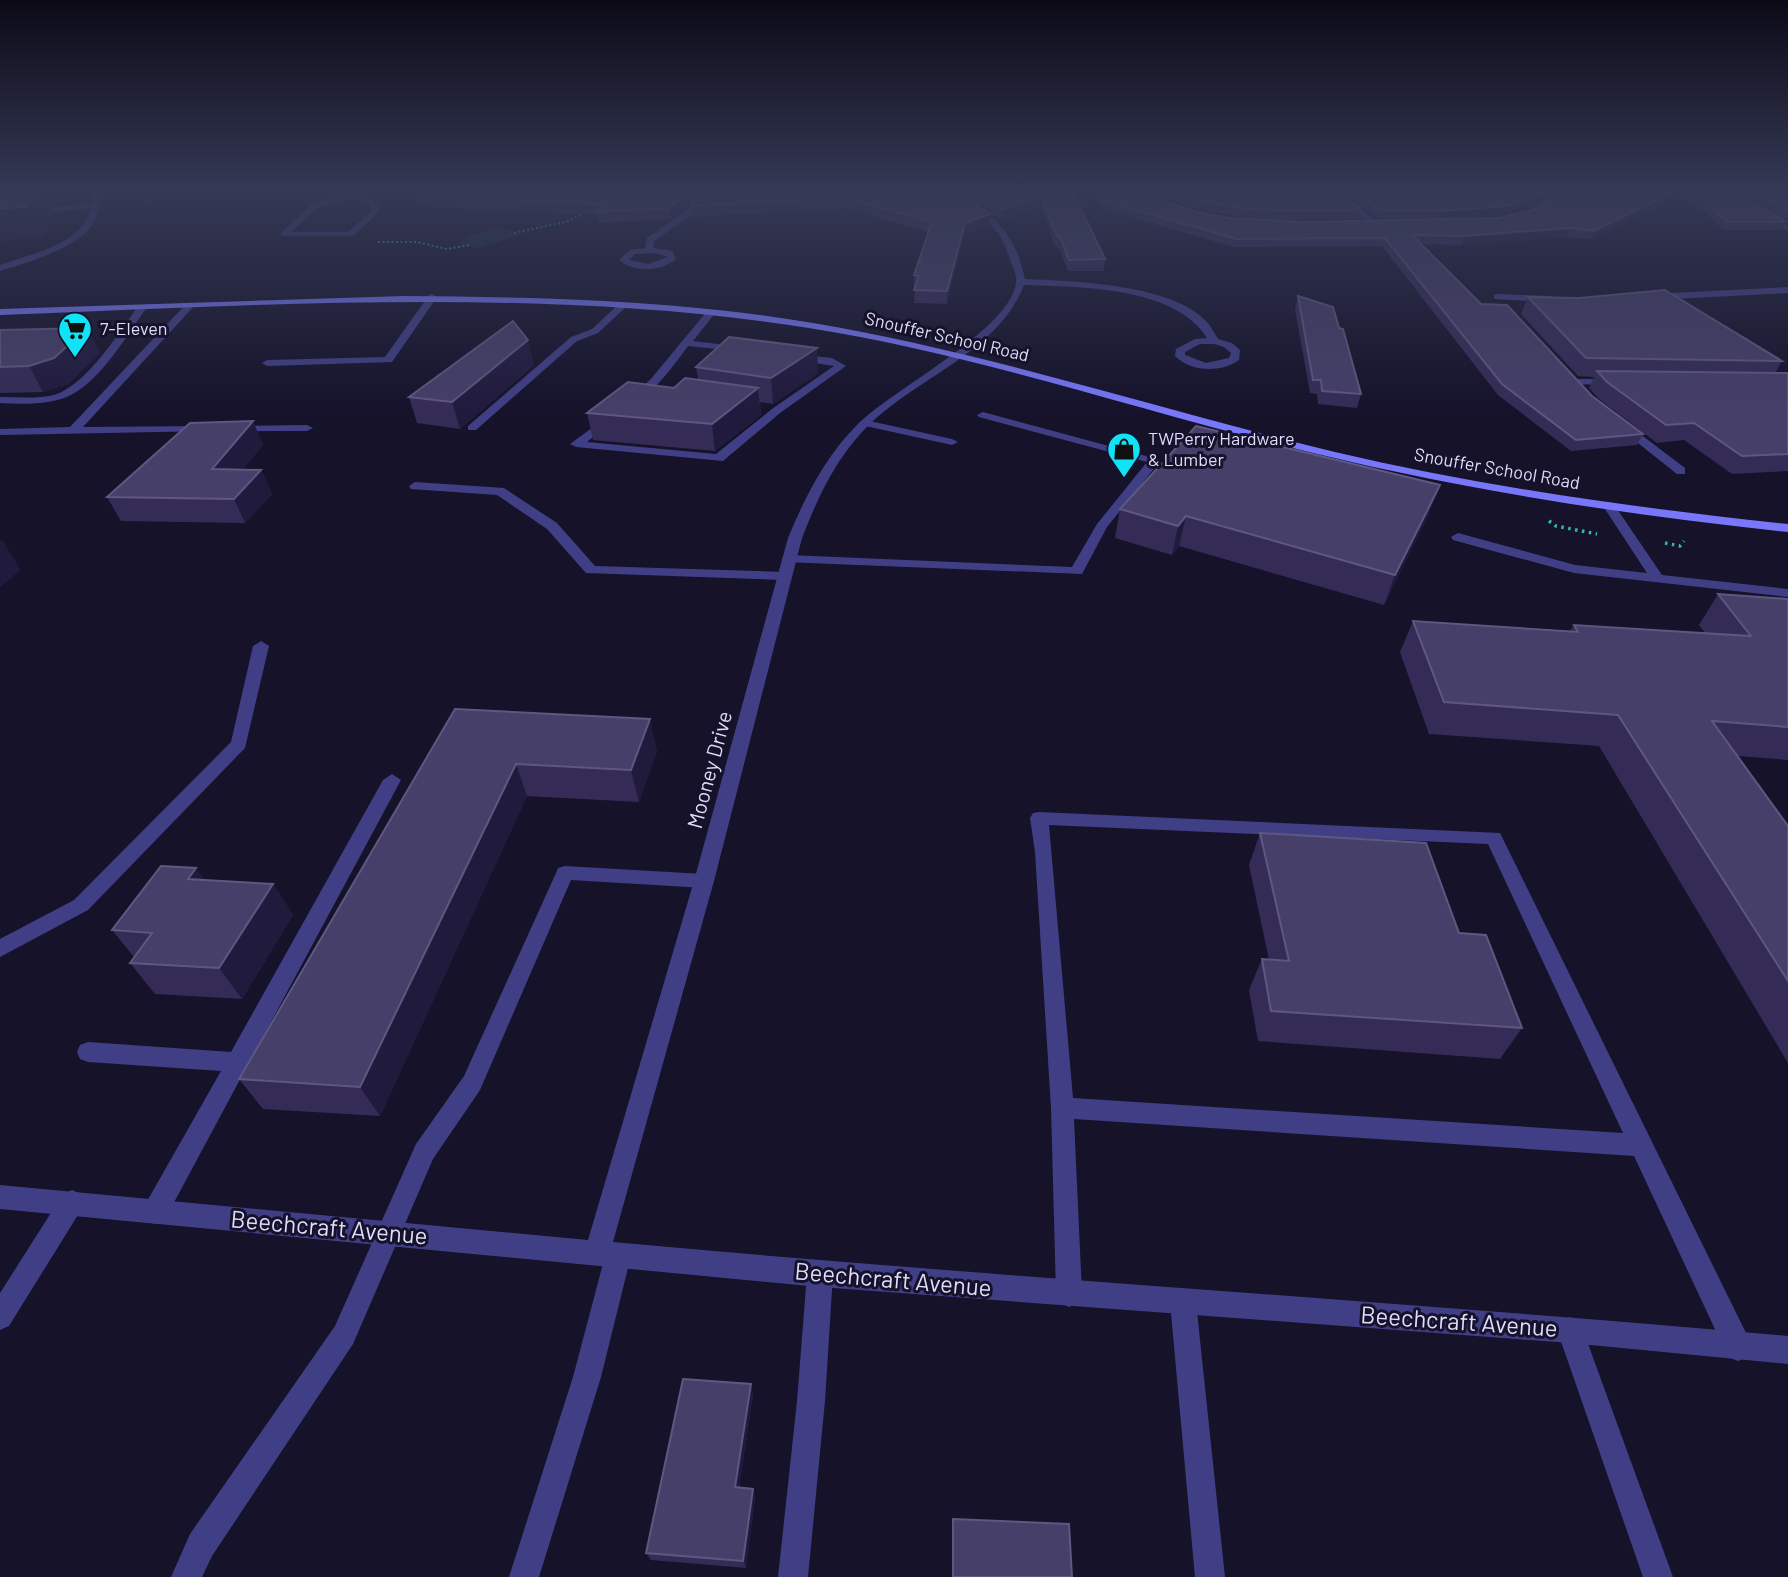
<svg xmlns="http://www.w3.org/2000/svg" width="1788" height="1577" font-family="Barlow,sans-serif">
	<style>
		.green { fill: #153332 }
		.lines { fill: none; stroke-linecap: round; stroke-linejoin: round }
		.path-far1 { stroke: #36b8ae; stroke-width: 2; stroke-dasharray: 2 2.5; stroke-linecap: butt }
		.path { stroke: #36b8ae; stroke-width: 3.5; stroke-dasharray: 2.5 4.5; stroke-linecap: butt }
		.lane { fill: #403f86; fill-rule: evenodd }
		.street { fill: #403f86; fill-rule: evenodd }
		.secondary { fill: #7877fa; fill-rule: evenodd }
		.wall { fill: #342c57; fill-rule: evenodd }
		.shaded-wall { fill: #201a3d }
		.building { fill: #463f69; stroke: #5e5880; stroke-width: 2 }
		.labels { text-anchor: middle; stroke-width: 6; stroke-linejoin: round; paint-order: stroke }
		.far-poi-label { font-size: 18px; fill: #dfdcfe; stroke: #15122a; text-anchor: start }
		.far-street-label { font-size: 18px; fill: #dfdcfe; stroke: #15122a }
		.street-label { font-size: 21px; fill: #dfdcfe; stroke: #15122a }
		.near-street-label { font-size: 24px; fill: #dfdcfe; stroke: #15122a }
	</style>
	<rect width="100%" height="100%" fill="#15122a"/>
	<path class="green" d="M495 227 521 234 479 248 459 243 467 240 463 238Z"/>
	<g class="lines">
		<path class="path-far1" d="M514 233 569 221 583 213
			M378 242H417L447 249 470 245"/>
		<path class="path" d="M1549 521 1556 526 1597 534
			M1665 543 1680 546 1684 541"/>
		<path class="lane" d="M432 294 437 297 392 362 267 366 262 363 267 360 385 357 429 295Z
			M621 302 629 304 598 333 577 341 476 430H468V426L571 337 592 329Z
			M187 303 195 305 83 427 207 426 213 429 211 431 0 435V429L70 427Z
			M139 305 147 307C128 334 97 387 64 398 44 405 22 404 0 403V397C18 397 37 399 54 395 87 385 119 332 139 305Z
			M708 310 716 312 693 341 742 347 747 350 746 352 688 346C677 361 647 404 628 402V398L650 380Z
			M794 354 832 358 846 366 780 413 723 461 576 447 570 444 610 415 614 416V420L587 442 716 454 772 409 834 366 790 359V355Z
			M983 412 1161 460 1107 527 1082 574 784 562 782 559 789 555 1072 567 1097 524 1147 462 979 417 977 415Z
			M865 420 952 439 958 442 952 445 861 425V421Z
			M235 426 307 425 313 428 307 431H231V427Z
			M415 482 504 488 557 523 595 566 785 572 792 576 785 580 586 573 547 529 497 495 411 489 409 486Z
			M1609 502 1613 503 1662 575 1788 589V597L1574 573 1453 540 1451 537 1458 533 1575 565 1647 573 1603 506Z
			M261 641 269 646 245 748 88 910 0 957V939L74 900 231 742 253 646Z
			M392 774 401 780 164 1221 155 1224 146 1221 143 1212 146 1203 221 1071 88 1062 80 1059 77 1052 80 1045 88 1042 231 1052 383 780Z
			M1039 812 1500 833 1748 1337 1752 1347 1748 1357 1738 1361 1728 1357 1634 1156 1074 1119 1082 1294 1078 1303 1069 1307 1060 1303 1056 1294 1051 1108 1035 852 1030 818 1033 813ZM1049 825 1488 844 1623 1133 1073 1098Z
			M565 866 704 874 711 876 714 881 711 886 704 888 571 880 480 1090 433 1159 353 1344 212 1556 202 1577H171L190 1534 335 1326 416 1144 464 1076 556 873 558 868Z
			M72 1190 81 1194 84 1202 81 1210 9 1326 0 1330V1293L63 1194Z
			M618 1243 627 1247 631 1256 601 1377 539 1577H509L573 1377 605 1256 609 1247Z
			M820 1261 829 1265 833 1274 825 1401 808 1577H778L797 1401 807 1274 811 1265Z
			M1183 1289 1192 1293 1196 1302 1225 1577H1195L1170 1302 1174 1293Z
			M1570 1317 1579 1321 1583 1330 1673 1577H1643L1557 1330 1561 1321Z"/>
		<path class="street" d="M95 192H103C99 203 98 215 93 224 78 248 26 263 0 271V265C32 253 81 246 91 208L0 217V213L92 203Z
			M361 192H375L364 196 376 202 380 211 353 236H284L280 234 313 203ZM357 198 370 205 372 211 348 232H291L319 207Z
			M615 192H740L699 197 697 211 654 241 653 248 672 251 676 259C660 272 635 273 619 260L630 250 645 248 647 238 690 208 691 197ZM656 253 668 257 648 264 629 260 635 254Z
			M1333 192H1341L1375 221V225H1369Z
			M1545 192H1553L1551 206 1530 217H1524V213L1544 203Z
			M1732 192H1740L1788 226V231L1741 203Z
			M971 207C1004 218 1018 247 1025 279 1073 281 1171 284 1206 321 1211 326 1214 333 1218 339L1232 343 1240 350 1239 360C1221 373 1191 372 1175 356L1176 349 1195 339 1207 338C1175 286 1079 287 1024 285 999 350 923 375 874 420 839 452 819 494 802 538L714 881 613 1242C1004 1278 1397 1301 1788 1336V1364L1570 1343 820 1287 0 1209V1185L588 1240 694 881 788 538C805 497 825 457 857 425 891 390 1012 329 1016 282 1017 273 1011 264 1009 256 1001 232 991 221 968 211ZM1200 344H1214L1224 347 1231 353 1229 358 1206 363 1185 355V352Z
			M1788 287V293L1652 300 1647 297 1652 294Z
			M1497 294 1550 296 1555 299 1550 302 1494 299V295Z
			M1572 379H1614L1619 382 1614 385 1568 384V380Z
			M1619 424H1627L1685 468V474H1677L1619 428Z"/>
		<path class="secondary" d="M404 296C541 297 678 300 813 323 990 353 1161 410 1335 452 1484 487 1636 508 1788 524V532C1616 514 1445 487 1277 444 1121 405 968 353 809 328 541 286 269 305 0 315V309Z"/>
	</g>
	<path class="wall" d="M700 192H1076L1074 194 1105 259 1104 271H1068L1060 250 1055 246 1041 207 1002 220 985 207 970 202 990 225 964 234 947 304 914 303 915 288H914V275L928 232 845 208 692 217 691 206 698 200ZM939 194 955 196 966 200Z
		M1092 192H1149L1165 201 1196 212 1230 218 1301 222 1428 219 1376 218 1345 192H1545L1542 201 1504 214 1448 219 1499 218 1537 209 1553 201 1555 192H1739L1744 197 1786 222 1781 230H1723L1704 211 1681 195 1591 239 1566 237 1462 245 1420 244 1481 304 1592 396 1643 434 1637 445 1571 451 1498 395 1382 246 1234 247 1100 208Z
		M1151 192H1341L1362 210 1359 219 1281 220 1239 217 1191 207Z
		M1745 192H1788V223Z
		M415 195 688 199V207L670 219 598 223 596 215 418 206Z
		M1298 296 1339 328 1361 394 1357 408 1318 404 1317 394 1310 393 1295 309Z
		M1528 297 1782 361 1775 373H1788V471L1732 474 1684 440 1657 443 1599 399 1589 388 1594 377 1578 376 1521 314Z
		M0 330 100 353 68 384 43 392 0 393Z
		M534 365 460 429 417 423 409 397Z
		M696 367 818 373 773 404 760 402 761 415 715 451 593 440 587 413 674 388 698 379Z
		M253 421 263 445 242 470H261L272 494 245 523 121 521 107 497Z
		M1120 509 1429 514 1384 605 1179 546 1172 555 1115 538Z
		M1718 594 1788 599V760L1737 756 1788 826V1063L1599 746 1429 734 1400 652 1413 621 1570 631 1574 625 1705 633 1699 625Z
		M455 709 657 751 639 802 527 796 380 1116 263 1109 239 1079Z
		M1260 833 1459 933 1522 1028 1500 1059 1258 1041 1249 990 1262 959 1269 960 1249 865Z
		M204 880 273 884 293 915 242 999 155 994 130 963 134 957 112 930Z
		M753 1394 739 1488 753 1489 755 1497 746 1568 651 1560 646 1553Z
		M953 1519 1072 1577H952V1528Z"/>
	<path class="shaded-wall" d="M0 192H63L58 204 48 205 53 214 43 236 0 241Z
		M136 192H200L198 198 141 204Z
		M686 192 688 199V207L670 219 669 208Z
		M1674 192H1682L1681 195 1591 239 1594 231Z
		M1545 193 1542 201 1504 214 1439 219 1442 211Z
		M1041 196V207L1002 220 1003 209Z
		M991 214 990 225 964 234 947 304V291L965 223Z
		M1570 228 1566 237 1462 245 1465 236Z
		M87 328 100 353 68 384 43 392 29 366Z
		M528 340 534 365 460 429 452 402Z
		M817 348 818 373 773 404 771 378Z
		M758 388 761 415 715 451 712 424Z
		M253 421 263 445 223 493 212 469Z
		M261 470 272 494 245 523 234 499Z
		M1440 485 1429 514 1384 605 1395 575Z
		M1186 516 1179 546 1172 555 1178 526Z
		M2 540 21 570 0 587V541Z
		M650 719 657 751 639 802 631 770Z
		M516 764 527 796 380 1116 360 1087Z
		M196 868 217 899 188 879Z
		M273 884 293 915 242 999 219 968Z
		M751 1384 753 1394 738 1495 735 1487Z
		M753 1489 755 1497 746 1568 743 1561Z"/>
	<path class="building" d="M0 192H35L28 206 0 209Z
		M417 192H686V196L669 208 596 212 609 205 415 195Z
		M700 192H930L968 201 991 214 965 223 947 291 914 290 919 276 914 275 932 222 845 198 691 206 698 200Z
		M975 192H1073L1105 259 1069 260 1061 238 1056 234 1041 196 1003 209 986 196Z
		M1097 192H1149L1165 201 1196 212 1230 218 1301 222 1499 218 1537 209 1555 200 1556 192H1674L1594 231 1570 228 1465 236 1412 235 1481 304 1507 305 1592 396 1643 434 1576 440 1502 384 1385 238 1236 239 1101 200Z
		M1173 192H1341L1362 210 1283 211 1241 208 1193 199Z
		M1356 192H1545L1507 206 1442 211 1378 210Z
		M1692 192H1739L1744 197 1786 222H1727L1708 203Z
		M1760 192H1788V212Z
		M1665 290 1782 361 1586 358 1528 297 1579 298Z
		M1298 296 1333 307 1339 328 1343 329 1361 394 1322 391 1321 380H1313Z
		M513 321 528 340 452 402 409 397Z
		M87 328 54 358 29 366 0 367V330Z
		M729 337 817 348 771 378 696 367Z
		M1597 371 1788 373V454L1742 456 1694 423 1666 425 1607 382Z
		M685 378 758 388 712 424 587 413 628 382 674 388Z
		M253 421 212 469 261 470 234 499 107 497 190 423Z
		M1196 426 1440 485 1395 575 1186 516 1178 526 1120 509Z
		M1718 594 1788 599V727L1712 721 1788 826V981L1618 715 1444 702 1413 621 1578 632 1574 625 1751 636Z
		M455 709 650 719 631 770 516 764 360 1087 239 1079Z
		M1260 833 1426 843 1459 933 1486 935 1522 1028 1271 1011 1262 959 1289 961Z
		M161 866 196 868 188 879 273 884 219 968 130 963 152 933 112 930Z
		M683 1379 751 1384 735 1487 753 1489 743 1561 646 1553Z
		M953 1519 1069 1524 1072 1577H953Z"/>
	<linearGradient id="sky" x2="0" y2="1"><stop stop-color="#0c0a17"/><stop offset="0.46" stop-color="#353955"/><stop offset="1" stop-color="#353955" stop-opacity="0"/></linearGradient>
	<rect width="1788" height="413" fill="url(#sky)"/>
	<defs>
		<g id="supermarket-pin" transform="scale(1.75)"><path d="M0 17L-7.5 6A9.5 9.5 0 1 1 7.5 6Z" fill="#10e3f6" stroke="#15122a"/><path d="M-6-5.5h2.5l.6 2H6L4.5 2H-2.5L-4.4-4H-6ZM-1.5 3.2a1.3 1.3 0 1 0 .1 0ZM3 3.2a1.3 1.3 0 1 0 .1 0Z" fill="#111"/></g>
		<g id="shop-pin" transform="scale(1.75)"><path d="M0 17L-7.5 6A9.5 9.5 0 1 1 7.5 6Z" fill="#10e3f6" stroke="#15122a"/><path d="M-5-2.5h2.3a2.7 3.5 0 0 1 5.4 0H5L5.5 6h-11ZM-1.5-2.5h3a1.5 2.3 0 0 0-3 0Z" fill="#111"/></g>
	</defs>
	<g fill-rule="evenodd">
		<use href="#supermarket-pin" x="75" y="329"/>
		<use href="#shop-pin" x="1124" y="449"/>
	</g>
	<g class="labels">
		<g class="far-poi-label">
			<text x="100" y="335">7-Eleven</text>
			<text x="1148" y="445">TWPerry Hardware<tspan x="1148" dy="21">&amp; Lumber</tspan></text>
		</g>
		<g class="far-street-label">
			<text transform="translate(947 337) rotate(13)" y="6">Snouffer School Road</text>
			<text transform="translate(1497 469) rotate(10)" y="6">Snouffer School Road</text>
		</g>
		<g class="street-label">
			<text transform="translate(710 770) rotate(-75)" y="7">Mooney Drive</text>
		</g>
		<g class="near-street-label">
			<text transform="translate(329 1228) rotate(5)" y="8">Beechcraft Avenue</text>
			<text transform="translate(893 1280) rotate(5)" y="8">Beechcraft Avenue</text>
			<text transform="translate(1459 1322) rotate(4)" y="8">Beechcraft Avenue</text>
		</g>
	</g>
</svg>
